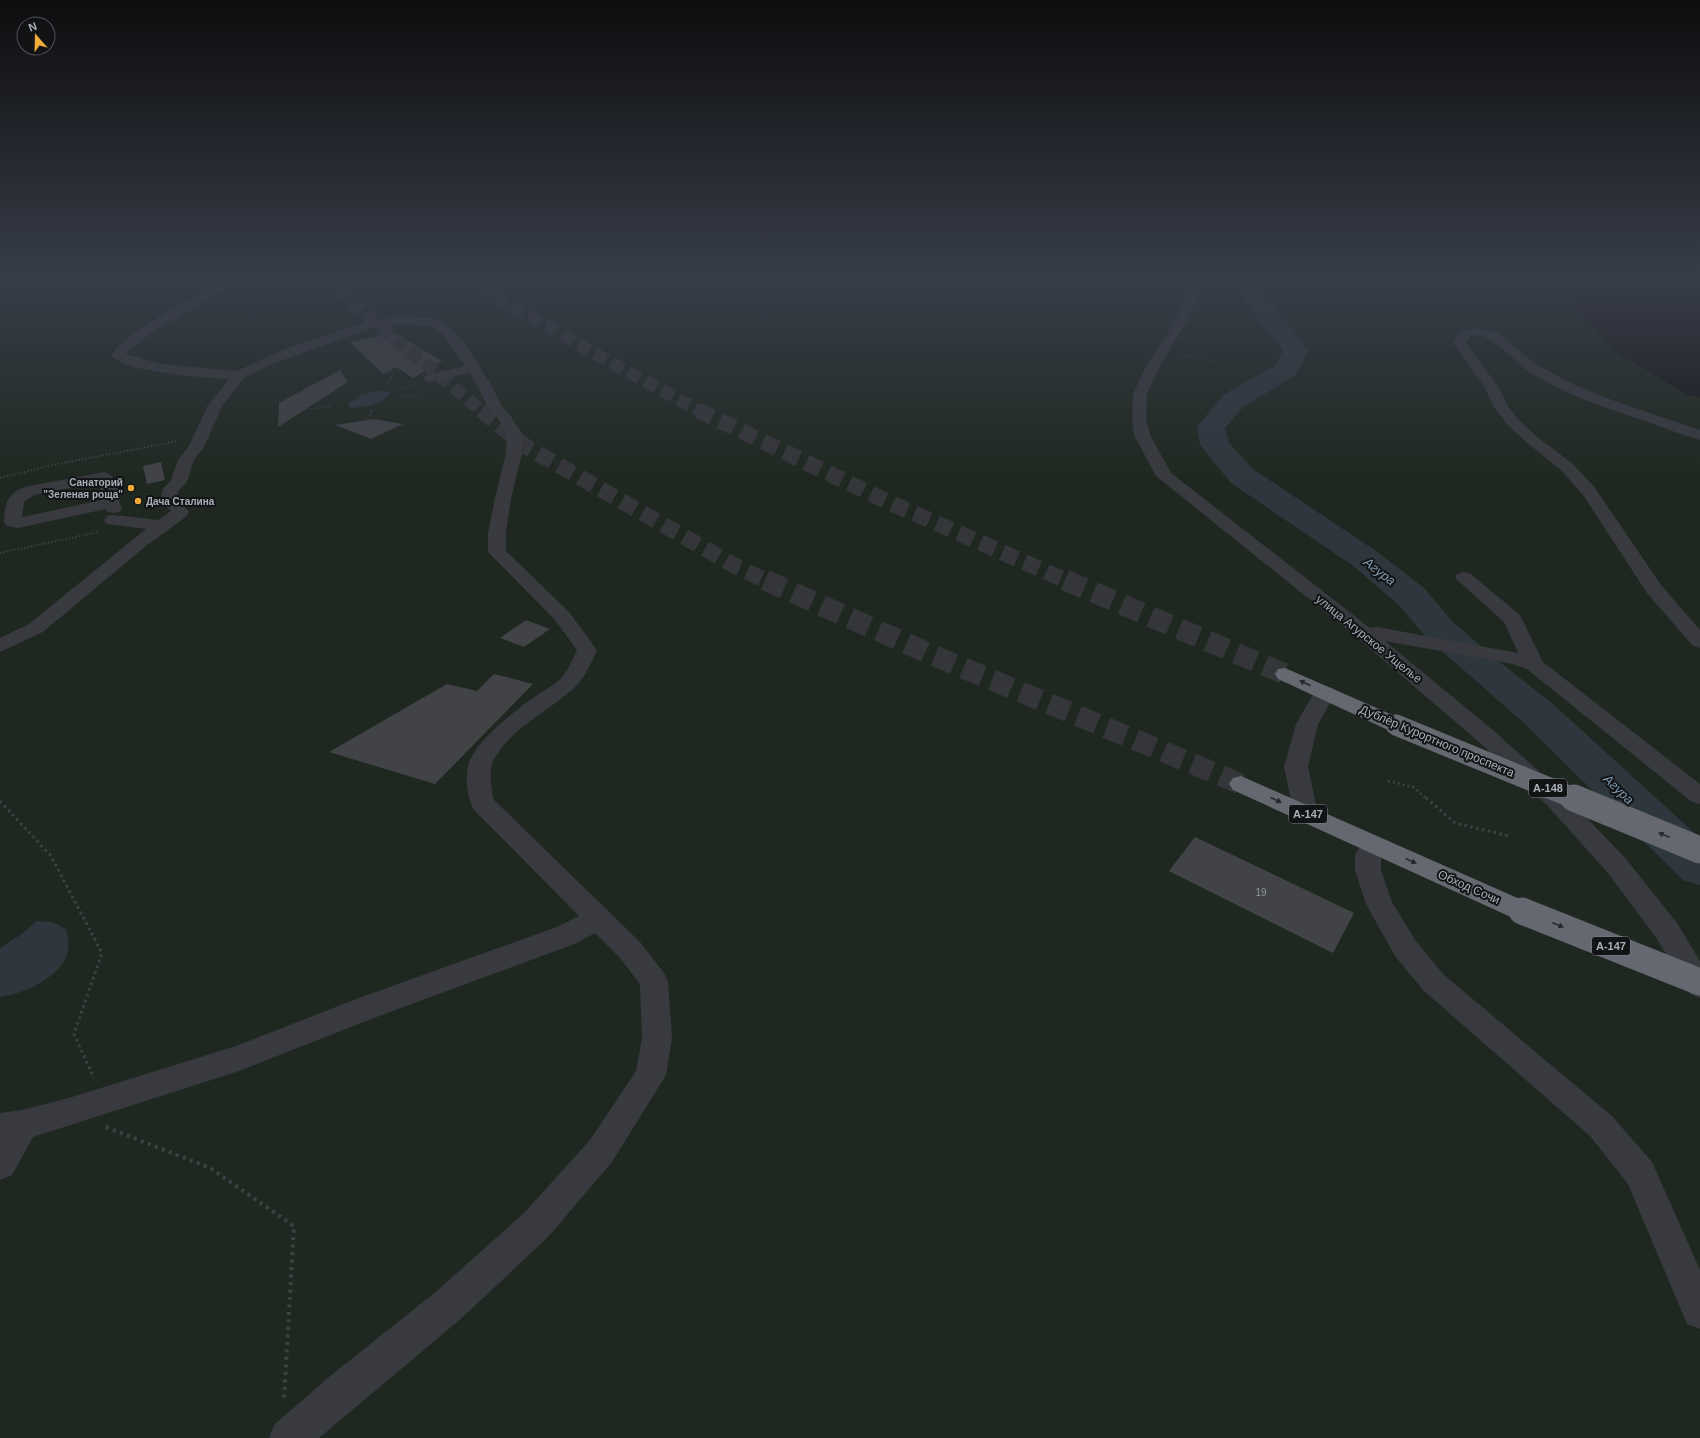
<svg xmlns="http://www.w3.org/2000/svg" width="1700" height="1438" font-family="Helvetica,sans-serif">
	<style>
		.green { fill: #1f2820 }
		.water { fill: #2e373e }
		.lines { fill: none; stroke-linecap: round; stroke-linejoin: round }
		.river { fill: #2e373e; fill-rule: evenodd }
		.building { fill: #424347 }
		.highway-tunnel-far2 { stroke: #35363a; stroke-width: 13; stroke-dasharray: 13 6; stroke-linecap: butt }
		.highway-tunnel-far1 { stroke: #35363a; stroke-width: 16; stroke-dasharray: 16 8; stroke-linecap: butt }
		.highway-tunnel { stroke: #35363a; stroke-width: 21; stroke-dasharray: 21 10; stroke-linecap: butt }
		.path-far4 { stroke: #3f4146; stroke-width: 1.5; stroke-dasharray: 1 1.5; stroke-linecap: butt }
		.path-far3 { stroke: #3f4146; stroke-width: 2; stroke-dasharray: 1.5 2; stroke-linecap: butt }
		.path-far2 { stroke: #3f4146; stroke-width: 2.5; stroke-dasharray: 2 3; stroke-linecap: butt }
		.path-far1 { stroke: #3f4146; stroke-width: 3; stroke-dasharray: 2.5 3.5; stroke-linecap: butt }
		.path { stroke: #3f4146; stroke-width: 4; stroke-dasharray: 3 4.5; stroke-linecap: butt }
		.minor { fill: #393a3f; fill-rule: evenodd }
		.highway { fill: #656870; fill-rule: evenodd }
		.highway-bridge-far1 { stroke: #656870; stroke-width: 21 }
		.highway-bridge { stroke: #656870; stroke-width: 27 }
		.oneway { fill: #27282c }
		.poi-dot { fill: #f0ab39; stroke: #121315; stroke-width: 1.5 }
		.labels { text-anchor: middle; stroke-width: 4; stroke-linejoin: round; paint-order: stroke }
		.far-poi-label { font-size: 10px; font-weight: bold; fill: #aaafb9; stroke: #121315; text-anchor: end }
		.number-label { font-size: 10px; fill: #90949c }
		.shield { fill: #121315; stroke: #7c8088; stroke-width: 1 }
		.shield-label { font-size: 11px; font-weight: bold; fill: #aaafb9 }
		.street-label { font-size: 12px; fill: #aaafb9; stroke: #121315 }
		.water-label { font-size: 13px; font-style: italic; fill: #829eb4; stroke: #121315 }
	</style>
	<rect width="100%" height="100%" fill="#18181a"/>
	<path class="green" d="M0 278H1578L1575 308 1619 354 1688 395 1700 397V1438H0Z"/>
	<path class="water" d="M378 391H387L391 393C381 405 365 407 350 408L348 405 350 402 359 398 360 395Z
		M36 921 52 922 66 929C68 939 70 948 66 957 56 980 22 994 0 997V948L22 934Z"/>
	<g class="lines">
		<path class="river" d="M1241 278H1264L1258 285 1262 292 1309 351 1296 375 1243 407 1225 428 1229 443 1253 469 1376 551 1424 588 1452 621 1492 656 1554 705 1700 838V885L1683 880 1524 723 1426 637 1398 604 1352 565 1231 483 1200 445 1197 427 1223 395 1276 365 1283 351 1240 294 1236 284Z"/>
	</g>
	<path class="building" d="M394 333 442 361 413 378 396 367 383 374 350 342Z
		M340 370 348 382 278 427 279 403Z
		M373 419 403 424 371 439 335 425Z
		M161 462 165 480 147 484 143 466Z
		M526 620 550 629 524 647 500 638Z
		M494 674 533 684 435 784 329 752 447 684 477 691Z
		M1195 837 1354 913 1333 953 1169 871Z"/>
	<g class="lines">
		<path class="highway-tunnel-far2" d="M322 278 482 411
			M463 278 606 360 700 411"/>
		<path class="highway-tunnel-far1" d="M481 410 525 446 739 568 767 581
			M698 410 884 500 1067 581"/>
		<path class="highway-tunnel" d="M765 580 930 654 1241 784
			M1065 580 1285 674"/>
		<path class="path-far4" d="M1181 355 1213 361
			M387 384 393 374 389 365 417 353 420 350 418 342
			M401 389 415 384
			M401 395 420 398
			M296 411 333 406
			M371 411 372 409"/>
		<path class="path-far3" d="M293 411 304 410
			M368 419 372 410
			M0 478 53 465 178 441
			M0 553 99 532"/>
		<path class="path-far2" d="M1388 781 1413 787 1427 799"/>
		<path class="path-far1" d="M1426 798 1455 823 1509 836
			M0 801 51 856 102 953 74 1034 94 1078"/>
		<path class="path" d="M106 1127 210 1168 294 1226 284 1400"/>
		<path class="minor" d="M232 278H245L154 331 127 352 126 354 160 364 237 371 282 350 366 322 404 316 438 319 450 327 466 345 493 388 501 405 510 415 523 435 522 454 511 498 506 533V551L569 612 597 650C591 663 584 680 573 689 547 712 510 729 493 761 489 769 491 792 494 800L640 942 664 973 668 981 672 1038 666 1075 612 1162 549 1236 464 1316 319 1438H269L275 1424 329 1377 438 1290 525 1212 590 1140 636 1071 642 1038 640 984 620 958 595 933 577 943 379 1016 239 1071 33 1137 12 1175 0 1180V1113L22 1110 69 1098 236 1046 359 998 557 927 579 916 474 810C467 798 464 773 470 760 479 739 511 714 530 700 539 693 552 687 560 679 568 671 572 660 577 650L555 620 488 552V533L495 498 506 454 507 435 499 420 488 407 470 373 431 382 426 381 424 378 426 375 465 366 442 333 431 326 404 324 372 328 267 366 244 378 222 406 204 447 194 460 187 482 178 491 177 499 189 512 187 516 146 546 43 632 0 652V638L29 624 146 529 107 524 104 520 107 516 113 515 159 520 171 511 161 500 162 490 171 480 178 460 189 446 208 405 229 379C208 378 124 372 112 356 121 332 207 291 232 278Z
			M1197 278H1208L1184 326 1159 368 1147 394 1146 419 1150 435 1171 473 1370 628 1377 627 1518 653 1504 622 1455 578 1457 574 1464 572 1471 574 1520 615 1543 662 1700 784V804L1692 802 1527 669 1513 664 1385 641 1495 732 1563 793 1626 859 1677 923 1700 961V998L1690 994 1657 939 1608 873 1547 805 1479 742 1359 639 1156 476 1134 435 1132 419 1133 394 1145 368 1172 326Z
			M1476 328 1500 334 1535 364 1575 385 1612 400 1700 430V440C1683 435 1667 429 1651 423 1609 409 1565 395 1528 371 1517 364 1475 316 1466 343L1499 388 1508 406 1517 418 1536 436 1573 464 1595 488 1661 585 1700 630V648L1693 646 1647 593 1583 495 1561 470 1526 442 1507 424 1494 407 1485 388 1453 343 1459 332Z
			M104 472C122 477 115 495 122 508L120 512 114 513 108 512 106 509 18 528 7 526 4 522C5 502 8 491 29 486ZM100 482 102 500 22 517 24 502 34 495Z
			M1325 686 1333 688 1336 693 1318 724 1308 767 1318 814 1315 820 1306 823 1297 820 1294 814 1284 767 1296 724 1317 688Z
			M1375 836 1384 839 1388 845 1381 856V870L1392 902 1415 940 1444 975 1612 1116 1652 1162 1700 1270V1329L1687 1324 1628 1184 1590 1136 1424 991 1395 956 1366 904 1355 870V855L1359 848 1366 839Z"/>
		<path class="highway" d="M1285 668 1404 720 1407 725 1404 730 1396 732 1388 730 1278 679 1275 674 1278 669Z
			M1241 776 1531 904 1535 911 1531 918 1522 921 1513 918 1233 790 1229 784 1233 778Z"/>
		<path class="highway-bridge-far1" d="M1396 725 1576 799"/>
		<path class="highway-bridge" d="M1574 798 1700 850
			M1522 911 1700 982"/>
	</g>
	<defs><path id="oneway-solid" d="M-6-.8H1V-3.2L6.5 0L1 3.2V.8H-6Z"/></defs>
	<g class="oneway">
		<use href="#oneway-solid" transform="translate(1305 683) rotate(-155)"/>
		<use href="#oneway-solid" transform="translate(1276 800) rotate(24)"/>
		<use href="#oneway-solid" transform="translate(1664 835) rotate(-158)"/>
		<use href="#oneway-solid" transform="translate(1411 861) rotate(24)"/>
		<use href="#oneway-solid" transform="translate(1558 925) rotate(22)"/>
	</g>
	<linearGradient id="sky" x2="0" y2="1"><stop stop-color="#0d0d0e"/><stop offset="0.58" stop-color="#373d49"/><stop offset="1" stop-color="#373d49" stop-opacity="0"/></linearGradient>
	<rect width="1700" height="479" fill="url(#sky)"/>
	<g class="poi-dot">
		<circle cx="131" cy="488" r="4"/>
		<circle cx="138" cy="501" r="4"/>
	</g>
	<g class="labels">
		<g class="far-poi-label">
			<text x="123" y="486">Санаторий<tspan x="123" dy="12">"Зеленая роща"</tspan></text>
			<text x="146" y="505" text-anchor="start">Дача Сталина</text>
		</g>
		<g class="number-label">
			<text x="1261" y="896">19</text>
		</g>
		<g class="shield">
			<rect x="1529" y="779" width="38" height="18" rx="3"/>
			<rect x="1289" y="805" width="38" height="18" rx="3"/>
			<rect x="1592" y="937" width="38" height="18" rx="3"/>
		</g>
		<g class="shield-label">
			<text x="1548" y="792">А-148</text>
			<text x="1308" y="818">А-147</text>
			<text x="1611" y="950">А-147</text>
		</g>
		<g class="street-label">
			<text transform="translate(1369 639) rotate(39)" y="4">улица Агурское Ущелье</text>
			<text transform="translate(1437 741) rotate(23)" y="4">Дублёр Курортного проспекта</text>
			<text transform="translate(1469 887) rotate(24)" y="4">Обход Сочи</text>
		</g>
		<g class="water-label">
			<text transform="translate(1380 571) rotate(38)" y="5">Агура</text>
			<text transform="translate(1619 789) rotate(44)" y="5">Агура</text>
		</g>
	</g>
	<g transform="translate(36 36) rotate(340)"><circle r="19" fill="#121315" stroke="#4f5157"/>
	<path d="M0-3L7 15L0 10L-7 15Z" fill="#f0ab39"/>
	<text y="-6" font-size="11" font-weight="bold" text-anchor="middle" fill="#aaafb9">N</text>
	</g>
</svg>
